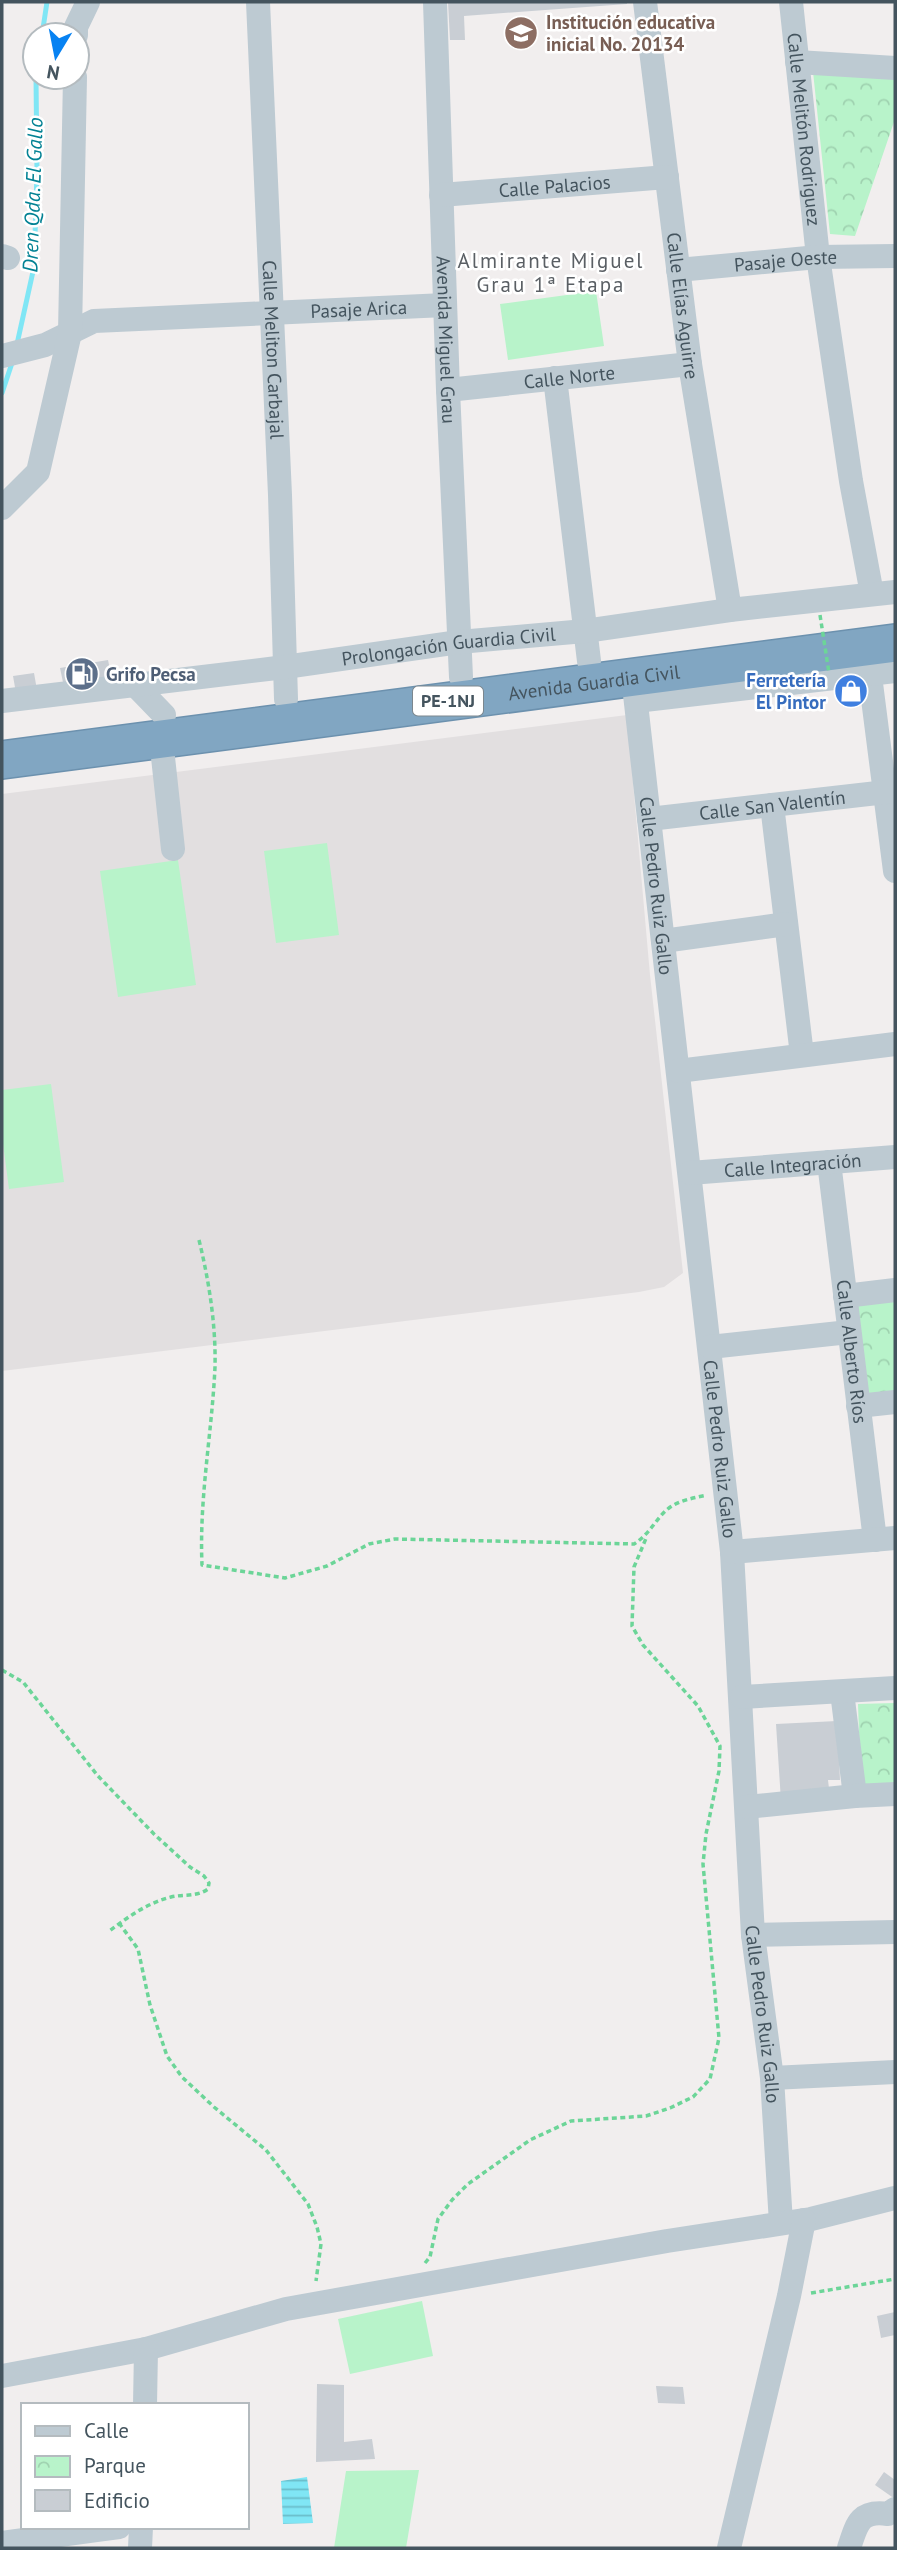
<svg xmlns="http://www.w3.org/2000/svg" width="897" height="2550" font-family="'PT Sans',sans-serif">
	<style>
		.education { fill: #e2dfe0 }
		.park { fill: url(#park-crowns) }
		.garden { fill: #b8f3ca }
		.water { fill: url(#water-rules) }
		.lines { fill: none; stroke-linecap: round; stroke-linejoin: round }
		.stream { stroke: #80e6f5; stroke-width: 5 }
		.building { fill: #c9ced4 }
		.highway-casing { stroke: #6c91ae; stroke-width: 40 }
		.path { stroke: #6cd598; stroke-width: 3.5; stroke-dasharray: 5 3.5; stroke-linecap: butt }
		.minor { stroke: #bdcad2; stroke-width: 24 }
		.highway { stroke: #81a6c2; stroke-width: 37 }
		.path-bridge { stroke: #6cd598; stroke-width: 3.5; stroke-dasharray: 5 3.5; stroke-linecap: butt }
		.labels { text-anchor: middle; stroke-width: 5; stroke-linejoin: round; paint-order: stroke }
		.shield { fill: #fff; stroke: #7c878e; stroke-width: 2 }
		.shield-label { font-size: 18px; font-weight: bold; fill: #44545e }
		.education-label { font-size: 19px; font-weight: bold; fill: #785e54; stroke: #fff; text-anchor: start }
		.street-label { font-size: 19px; fill: #44545e; stroke: #fff }
		.service-label { font-size: 19px; font-weight: bold; fill: #4e5e75; stroke: #fff; text-anchor: start }
		.shop-label { font-size: 19px; font-weight: bold; fill: #366cbe; stroke: #fff; text-anchor: end }
		.water-label { font-size: 21px; font-style: italic; fill: #038294; stroke: #fff }
		.neighbourhood-label { font-size: 21px; letter-spacing: 2px; fill: #5a5f64; stroke: #fff }
	</style>
	<defs>
		<pattern id="park-crowns" width="20" height="18" patternUnits="userSpaceOnUse" patternTransform="scale(1.75)"><rect width="20" height="18" fill="#b8f3ca"/><path d="M2 6a3 3 0 1 1 6 0M12 15a3 3 0 1 1 6 0" fill="none" stroke="#9fd2b0"/></pattern>
		<pattern id="water-rules" width="6" height="5" patternUnits="userSpaceOnUse" patternTransform="scale(1.75)"><rect width="6" height="5" fill="#80e6f5"/><path d="M0 2.5h6" fill="none" stroke="#6abdca"/></pattern>
	</defs>
	<rect width="100%" height="100%" fill="#f1eeee"/>
	<path class="education" d="M627 715 650 975 683 1273 664 1287 639 1292 2 1371V794Z"/>
	<path class="park" d="M812 62 895 74V119L855 236 830 234Z
		M895 1299V1396L865 1399 857 1304Z
		M895 1703V1789L861 1790 858 1704Z"/>
	<path class="garden" d="M596 291 604 346 508 360 500 304Z
		M327 843 339 935 276 943 264 851Z
		M178 860 196 985 118 997 100 871Z
		M51 1084 64 1182 9 1189 2 1136V1090Z
		M422 2301 433 2356 350 2374 338 2319Z
		M419 2470 406 2548H334L346 2471Z"/>
	<path class="water" d="M307 2477 313 2523 283 2524 281 2481Z"/>
	<g class="lines">
		<path class="stream" d="M42 35 47 2
			M17 344 34 267 37 173 36 77
			M2 393 13 360"/>
	</g>
	<path class="building" d="M448 2H627V4L464 16 465 40H450Z
		M108 660 112 679 64 687 60 668Z
		M34 673 37 690 16 693 13 676Z
		M837 1721 840 1780H828L830 1797 781 1801 776 1724Z
		M895 2312V2335L881 2338 877 2316Z
		M317 2384 344 2385V2442L372 2439 375 2459 316 2462Z
		M656 2386 683 2387 685 2404 658 2403Z
		M884 2472 895 2480V2499L875 2485Z"/>
	<g class="lines">
		<g class="highway-casing">
			<g id="highway">
				<path id="s14" d="M2 760 895 643"/>
			</g>
		</g>
		<path class="path" d="M199 1240C209 1281 216 1325 215 1367 212 1433 199 1498 202 1565L285 1578 327 1566 369 1544 395 1539 634 1544C651 1533 656 1518 669 1508 680 1500 694 1498 707 1495
			M2 1670 23 1682 98 1776 154 1834 190 1867 204 1876 209 1883 208 1889C197 1897 184 1894 171 1897 147 1903 128 1917 108 1932
			M119 1923 138 1949 150 2005 167 2056 182 2077 214 2107 266 2150 308 2204 317 2227 321 2244 316 2281
			M425 2263 430 2257 438 2219 452 2200 468 2184 530 2140 571 2121 646 2116 670 2108 693 2097 710 2079 719 2038 703 1864 706 1834 719 1771 720 1746 698 1706 643 1645 632 1626 634 1567 647 1536
			M811 2293 895 2279"/>
		<g class="minor">
			<path id="s1" d="M258 2 280 495 286 699"/>
			<path id="s2" d="M435 2 448 390 461 677"/>
			<path id="s3" d="M645 2 690 364 730 610"/>
			<path id="s4" d="M791 2 818 257 851 481 872 594"/>
			<path d="M76 35V27L88 2"/>
			<path d="M797 62 895 68"/>
			<path id="s5" d="M441 195 667 177"/>
			<path d="M2 256 8 258"/>
			<path id="s6" d="M678 270 818 257 895 256"/>
			<path id="s7" d="M2 356 45 345 94 321 445 305"/>
			<path d="M555 378 589 661"/>
			<path id="s8" d="M448 390 690 364"/>
			<path d="M2 508 38 472 70 333 75 77"/>
			<path d="M868 660 895 871"/>
			<path id="s9" d="M633 677 732 1552 753 1935 772 2078 781 2223"/>
			<path d="M135 685 164 715"/>
			<path id="s10" d="M2 701 285 667 459 642 585 631 730 610 895 592"/>
			<path d="M636 701 895 671"/>
			<path d="M161 739 173 849"/>
			<path d="M772 805 802 1055"/>
			<path id="s11" d="M649 819 895 791"/>
			<path d="M663 941 786 924"/>
			<path d="M678 1071 895 1044"/>
			<path id="s12" d="M829 1162 875 1540"/>
			<path id="s13" d="M690 1173 895 1157"/>
			<path d="M845 1296 895 1290"/>
			<path d="M710 1347 849 1332"/>
			<path d="M858 1406 895 1402"/>
			<path d="M732 1552 895 1538"/>
			<path d="M842 1692 855 1796"/>
			<path d="M742 1697 895 1688"/>
			<path d="M747 1807 855 1796 895 1794"/>
			<path d="M753 1935 895 1932"/>
			<path d="M772 2078 895 2072"/>
			<path d="M2 2376 146 2349 286 2309 667 2241 811 2219 895 2198"/>
			<path d="M145 2405 146 2349"/>
			<path d="M2 2543 119 2527"/>
			<path d="M140 2548 141 2527"/>
			<path d="M729 2548 789 2296 804 2220"/>
			<path d="M849 2548C857 2523 860 2510 888 2514L895 2509"/>
		</g>
		<use href="#highway" class="highway"/>
		<path class="path-bridge" d="M820 615 829 673"/>
	</g>
	<defs>
		<g id="school-disc" transform="scale(1.75)"><circle r="9.5" fill="#8d6e63" stroke="#fff"/><path d="M0-5L7-2L0 1L-7-2ZM-4 1L0 2.5L4 1V4Q0 6-4 4Z" fill="#fff"/></g>
		<g id="fuel-disc" transform="scale(1.75)"><circle r="9.5" fill="#5c6f8a" stroke="#fff"/><path d="M-5.5-6h7V0h2V4h1.3V-2.5L3-4.5l.8-.8L6-3V5H2.5V1h-1V6h-7ZM-4.2-4.7v3.2H.2V-4.7Z" fill="#fff"/></g>
		<g id="shop-disc" transform="scale(1.75)"><circle r="9.5" fill="#3f7fe0" stroke="#fff"/><path d="M-5-2.5h2.3a2.7 3.5 0 0 1 5.4 0H5L5.5 6h-11ZM-1.5-2.5h3a1.5 2.3 0 0 0-3 0Z" fill="#fff"/></g>
	</defs>
	<g fill-rule="evenodd">
		<use href="#school-disc" x="521" y="33"/>
		<use href="#fuel-disc" x="82" y="674"/>
		<use href="#shop-disc" x="851" y="691"/>
	</g>
	<g class="labels">
		<rect class="shield" x="413" y="686.5" width="70" height="29" rx="5"/>
		<g class="shield-label">
			<text x="448" y="707">PE-1NJ</text>
		</g>
		<g class="education-label">
			<text x="546" y="29">Institución educativa<tspan x="546" dy="22">inicial No. 20134</tspan></text>
		</g>
		<g class="street-label">
			<text dy="7" stroke="none"><textPath href="#s4" startOffset="128">Calle Melitón Rodriguez</textPath></text>
			<text dy="7" stroke="none"><textPath href="#s5" startOffset="114">Calle Palacios</textPath></text>
			<text dy="7" stroke="none"><textPath href="#s6" startOffset="108">Pasaje Oeste</textPath></text>
			<text dy="7" stroke="none"><textPath href="#s3" startOffset="306">Calle Elías Aguirre</textPath></text>
			<text dy="7" stroke="none"><textPath href="#s7" startOffset="364">Pasaje Arica</textPath></text>
			<text dy="7" stroke="none"><textPath href="#s2" startOffset="338">Avenida Miguel Grau</textPath></text>
			<text dy="7" stroke="none"><textPath href="#s1" startOffset="348">Calle Meliton Carbajal</textPath></text>
			<text dy="7" stroke="none"><textPath href="#s8" startOffset="122">Calle Norte</textPath></text>
			<text dy="7" stroke="none"><textPath href="#s10" startOffset="450">Prolongación Guardia Civil</textPath></text>
			<text dy="7" stroke="none"><textPath href="#s14" startOffset="597">Avenida Guardia Civil</textPath></text>
			<text dy="7" stroke="none"><textPath href="#s11" startOffset="124">Calle San Valentín</textPath></text>
			<text dy="7" stroke="none"><textPath href="#s9" startOffset="210">Calle Pedro Ruiz Gallo</textPath></text>
			<text dy="7" stroke="none"><textPath href="#s13" startOffset="103">Calle Integración</textPath></text>
			<text dy="7" stroke="none"><textPath href="#s12" startOffset="191">Calle Alberto Ríos</textPath></text>
			<text dy="7" stroke="none"><textPath href="#s9" startOffset="777">Calle Pedro Ruiz Gallo</textPath></text>
			<text dy="7" stroke="none"><textPath href="#s9" startOffset="1344">Calle Pedro Ruiz Gallo</textPath></text>
		</g>
		<g class="service-label">
			<text x="106" y="681">Grifo Pecsa</text>
		</g>
		<g class="shop-label">
			<text x="826" y="687">Ferretería<tspan x="826" dy="22">El Pintor</tspan></text>
		</g>
		<g class="water-label">
			<text transform="translate(33 195) rotate(-88)" y="7">Dren Qda. El Gallo</text>
		</g>
		<g class="neighbourhood-label">
			<text x="551" y="268">Almirante Miguel<tspan x="551" dy="24">Grau 1ª Etapa</tspan></text>
		</g>
	</g>
	<rect width="897" height="2550" fill="none" stroke="#44545e" stroke-width="7"/>
	<rect x="21" y="2403" width="228" height="126" fill="#ffffff" stroke="#b4bbbf" stroke-width="2"/>
	<rect x="35" y="2426" width="35" height="10" fill="#bdcad2" stroke="#b4bbbf" stroke-width="2"/>
	<text x="84" y="2438" font-size="21" fill="#44545e">Calle</text>
	<rect x="35" y="2456" width="35" height="21" fill="url(#park-crowns)" stroke="#b4bbbf" stroke-width="2"/>
	<text x="84" y="2473" font-size="21" fill="#44545e">Parque</text>
	<rect x="35" y="2490" width="35" height="21" fill="#c9ced4" stroke="#b4bbbf" stroke-width="2"/>
	<text x="84" y="2508" font-size="21" fill="#44545e">Edificio</text>
	<g transform="translate(56 56) rotate(190)"><circle r="33" fill="#ffffff" stroke="#b4bbbf" stroke-width="2"/>
	<path d="M0-5L12 26L0 18L-12 26Z" fill="#0782f2"/>
	<text y="-10" font-size="19" font-weight="bold" text-anchor="middle" fill="#44545e">N</text>
	</g>
</svg>
